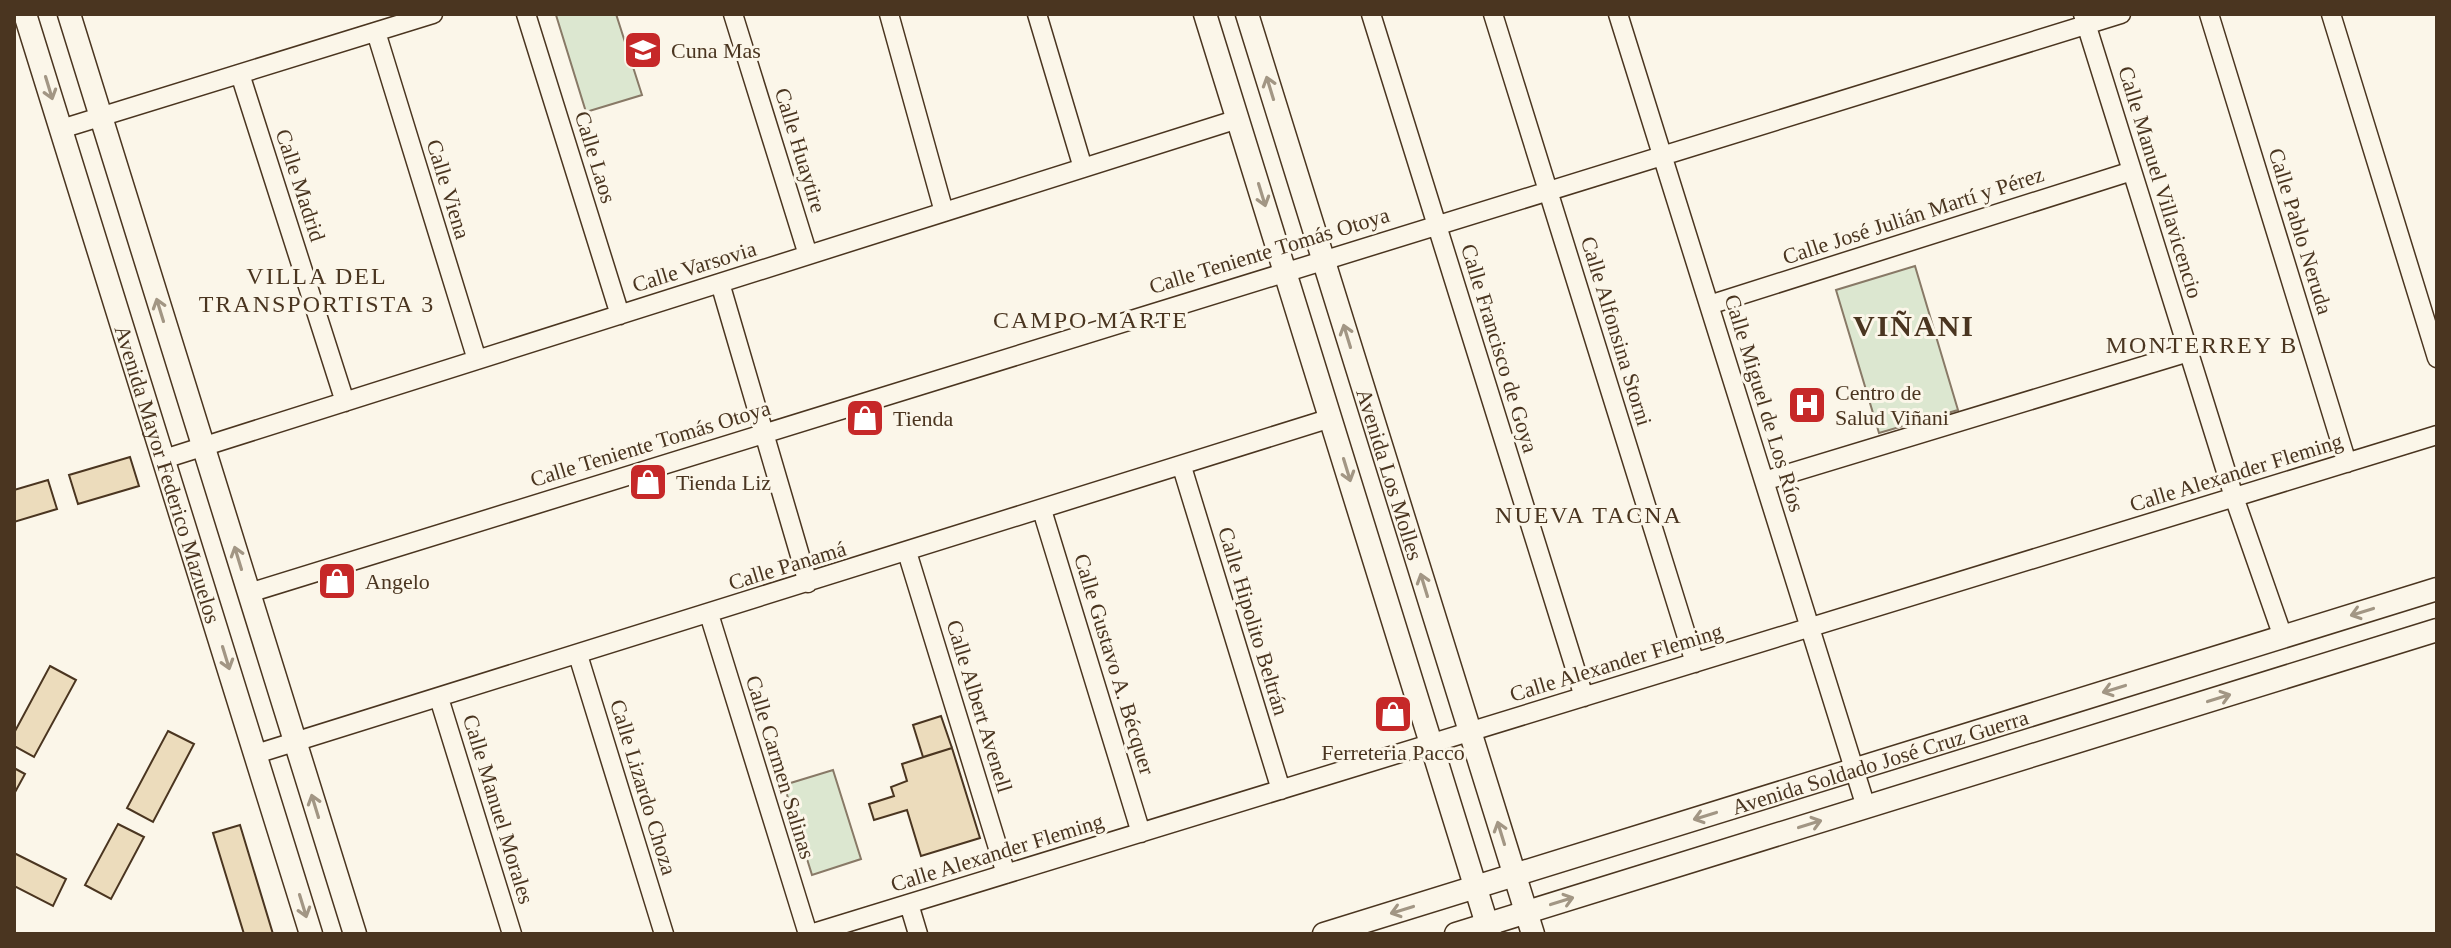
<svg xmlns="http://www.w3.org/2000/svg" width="2451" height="948" font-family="'Times New Roman',serif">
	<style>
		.green { fill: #dce7d0; stroke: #887966; stroke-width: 2 }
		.building { fill: #ecdcbc; stroke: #4a3520; stroke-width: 2 }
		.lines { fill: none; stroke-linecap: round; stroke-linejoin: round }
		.minor-casing { stroke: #4a3520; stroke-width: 21 }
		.tertiary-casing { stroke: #4a3520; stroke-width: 25 }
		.minor { stroke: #fbf6e9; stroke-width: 18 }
		.tertiary { stroke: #fbf6e9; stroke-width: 22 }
		.oneway { stroke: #a29684 }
		.labels { text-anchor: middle; stroke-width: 6; stroke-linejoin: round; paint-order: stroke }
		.poi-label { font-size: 22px; fill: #4a3520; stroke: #fbf6e9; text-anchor: start }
		.street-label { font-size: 22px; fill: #4a3520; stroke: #fbf6e9 }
		.neighbourhood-label { font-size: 24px; letter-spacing: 2px; fill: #4a3520; stroke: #fbf6e9 }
		.district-label { font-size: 30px; font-weight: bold; letter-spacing: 2px; fill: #4a3520; stroke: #fbf6e9 }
	</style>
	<rect width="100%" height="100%" fill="#fbf6e9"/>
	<path class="green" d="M560 14H616L642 95 586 112 556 15Z
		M1915 266 1958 410 1879 433 1836 290Z
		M833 770 861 859 812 875 784 785Z"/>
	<path class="building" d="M130 457 139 486 78 504 69 475Z
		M48 480 57 509 14 522V490Z
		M50 666 76 680 34 757 14 746V733Z
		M941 716 952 748 923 757 913 725Z
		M168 731 194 744 153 822 127 808Z
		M952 748 980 838 921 856 907 810 874 820 869 804 894 796 891 787 907 781 902 764Z
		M14 768 25 774 14 794Z
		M118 824 144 837 111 899 85 885Z
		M240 825 273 934H244L213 833Z
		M14 853 66 879 53 906 14 886Z"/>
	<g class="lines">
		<g class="minor-casing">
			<path id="minor" d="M526 14 620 315
				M733 14 808 255
				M889 14 944 212
				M1037 14 1083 168
				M1371 14 1584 697
				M1493 14 1695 663
				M1618 14 1866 807
				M2083 14 2234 497 2283 637
				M2209 14 2347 463
				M2331 14 2437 358
				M376 32 477 360
				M240 74 345 402
				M61 129 433 14
				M720 283 808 583
				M1709 305 2132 171
				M164 459 1238 119
				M1182 467 1281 790
				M1764 481 2189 352
				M1042 510 1141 833
				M907 552 1006 874
				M249 593 2121 14
				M709 614 808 934
				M578 655 664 934
				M439 698 512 934
				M256 754 1331 418
				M909 904 918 934
				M810 934 2437 435"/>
		</g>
		<g class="tertiary-casing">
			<g id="tertiary">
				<path id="s1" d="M25 14 311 934"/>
				<path d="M69 14 355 934"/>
				<path d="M1205 14 1490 934"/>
				<path id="s2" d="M1247 14 1533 934"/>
				<path id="s3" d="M1324 934 2437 589"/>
				<path d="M1456 934 2437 630"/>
			</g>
		</g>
		<use href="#minor" class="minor"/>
		<use href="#tertiary" class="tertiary"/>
	</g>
	<defs><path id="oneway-shaft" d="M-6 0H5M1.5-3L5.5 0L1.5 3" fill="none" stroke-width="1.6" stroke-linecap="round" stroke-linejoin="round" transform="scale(2)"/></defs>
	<g class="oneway">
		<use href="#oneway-shaft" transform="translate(49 88) rotate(73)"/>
		<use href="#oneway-shaft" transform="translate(1270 88) rotate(-107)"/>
		<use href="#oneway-shaft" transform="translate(1262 195) rotate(73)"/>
		<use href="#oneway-shaft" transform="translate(160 310) rotate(-107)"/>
		<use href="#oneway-shaft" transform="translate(1347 336) rotate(-107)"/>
		<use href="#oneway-shaft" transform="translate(1347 470) rotate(73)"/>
		<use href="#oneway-shaft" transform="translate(238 558) rotate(-107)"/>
		<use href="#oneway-shaft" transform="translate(1424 585) rotate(-107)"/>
		<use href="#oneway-shaft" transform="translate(2362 612) rotate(163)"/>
		<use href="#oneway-shaft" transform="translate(226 658) rotate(73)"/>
		<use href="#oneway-shaft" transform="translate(2114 689) rotate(163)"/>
		<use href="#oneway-shaft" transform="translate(2219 698) rotate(-17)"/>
		<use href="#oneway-shaft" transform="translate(315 806) rotate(-107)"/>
		<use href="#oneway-shaft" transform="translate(1705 816) rotate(163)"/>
		<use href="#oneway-shaft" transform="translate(1810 824) rotate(-17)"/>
		<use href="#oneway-shaft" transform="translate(1501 833) rotate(-107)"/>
		<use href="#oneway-shaft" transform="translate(1562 901) rotate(-17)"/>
		<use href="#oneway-shaft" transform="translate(303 906) rotate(73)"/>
		<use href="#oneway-shaft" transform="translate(1402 910) rotate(163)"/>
	</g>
	<defs>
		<g id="school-square" transform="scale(2)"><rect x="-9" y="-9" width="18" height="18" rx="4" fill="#c62828" stroke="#fbf6e9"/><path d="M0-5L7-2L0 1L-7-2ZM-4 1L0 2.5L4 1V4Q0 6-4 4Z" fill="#fff"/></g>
		<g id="hospital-square" transform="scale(2)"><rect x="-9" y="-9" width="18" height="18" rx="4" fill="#c62828" stroke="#fbf6e9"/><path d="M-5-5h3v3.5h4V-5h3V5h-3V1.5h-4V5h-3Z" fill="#fff"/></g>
		<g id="shop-square" transform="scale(2)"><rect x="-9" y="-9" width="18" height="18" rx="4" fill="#c62828" stroke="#fbf6e9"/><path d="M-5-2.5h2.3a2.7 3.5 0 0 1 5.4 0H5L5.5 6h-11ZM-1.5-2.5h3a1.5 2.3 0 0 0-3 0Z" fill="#fff"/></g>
	</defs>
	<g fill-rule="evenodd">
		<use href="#school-square" x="643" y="50"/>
		<use href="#hospital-square" x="1807" y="405"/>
		<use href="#shop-square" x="865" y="418"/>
		<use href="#shop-square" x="648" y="482"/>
		<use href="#shop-square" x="337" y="581"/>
		<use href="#shop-square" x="1393" y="714"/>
	</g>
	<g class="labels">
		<g class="poi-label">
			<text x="671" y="58">Cuna Mas</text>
			<text x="1835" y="400">Centro de<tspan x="1835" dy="25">Salud Viñani</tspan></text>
			<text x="893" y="426">Tienda</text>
			<text x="676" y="490">Tienda Liz</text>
			<text x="365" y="589">Angelo</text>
			<text x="1393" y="760" text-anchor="middle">Ferreteria Pacco</text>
		</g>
		<g class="street-label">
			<text transform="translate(801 150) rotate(73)" y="8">Calle Huaytire</text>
			<text transform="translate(596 157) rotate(73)" y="8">Calle Laos</text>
			<text transform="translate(2161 182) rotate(73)" y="8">Calle Manuel Villavicencio</text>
			<text transform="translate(301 185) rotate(72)" y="8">Calle Madrid</text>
			<text transform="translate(449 189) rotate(73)" y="8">Calle Viena</text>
			<text transform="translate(1913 215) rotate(-18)" y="8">Calle José Julián Martí y Pérez</text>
			<text transform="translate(2301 231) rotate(73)" y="8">Calle Pablo Neruda</text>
			<text transform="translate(1269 250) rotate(-17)" y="8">Calle Teniente Tomás Otoya</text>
			<text transform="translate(694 266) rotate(-17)" y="8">Calle Varsovia</text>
			<text transform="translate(1617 331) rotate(73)" y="8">Calle Alfonsina Storni</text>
			<text transform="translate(1500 348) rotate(73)" y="8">Calle Francisco de Goya</text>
			<text transform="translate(1765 403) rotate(73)" y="8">Calle Miguel de Los Ríos</text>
			<text transform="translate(650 443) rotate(-17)" y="8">Calle Teniente Tomás Otoya</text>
			<text transform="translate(2236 472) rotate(-17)" y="8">Calle Alexander Fleming</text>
			<text dy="8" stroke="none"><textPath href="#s1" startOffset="482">Avenida Mayor Federico Mazuelos</textPath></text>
			<text dy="8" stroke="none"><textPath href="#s2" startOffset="482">Avenida Los Molles</textPath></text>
			<text transform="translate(787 565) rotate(-17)" y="8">Calle Panamá</text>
			<text transform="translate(1254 621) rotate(73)" y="8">Calle Hipolito Beltrán</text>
			<text transform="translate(1616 662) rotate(-17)" y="8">Calle Alexander Fleming</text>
			<text transform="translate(1115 664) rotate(73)" y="8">Calle Gustavo A. Bécquer</text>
			<text transform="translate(980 706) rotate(73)" y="8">Calle Albert Avenell</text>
			<text dy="8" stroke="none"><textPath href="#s3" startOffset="582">Avenida Soldado José Cruz Guerra</textPath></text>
			<text transform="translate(781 767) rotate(73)" y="8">Calle Carmen Salinas</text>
			<text transform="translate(644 787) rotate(73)" y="8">Calle Lizardo Choza</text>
			<text transform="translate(499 809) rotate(73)" y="8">Calle Manuel Morales</text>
			<text transform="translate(997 852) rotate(-17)" y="8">Calle Alexander Fleming</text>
		</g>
		<g class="neighbourhood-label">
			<text x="317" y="284">VILLA DEL<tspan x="317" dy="28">TRANSPORTISTA 3</tspan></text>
			<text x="1091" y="328">CAMPO MARTE</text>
			<text x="2202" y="353">MONTERREY B</text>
			<text x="1589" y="523">NUEVA TACNA</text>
		</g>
		<g class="district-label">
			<text x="1914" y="336">VIÑANI</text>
		</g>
	</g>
	<rect width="2451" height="948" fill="none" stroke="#4a3520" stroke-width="32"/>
</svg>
